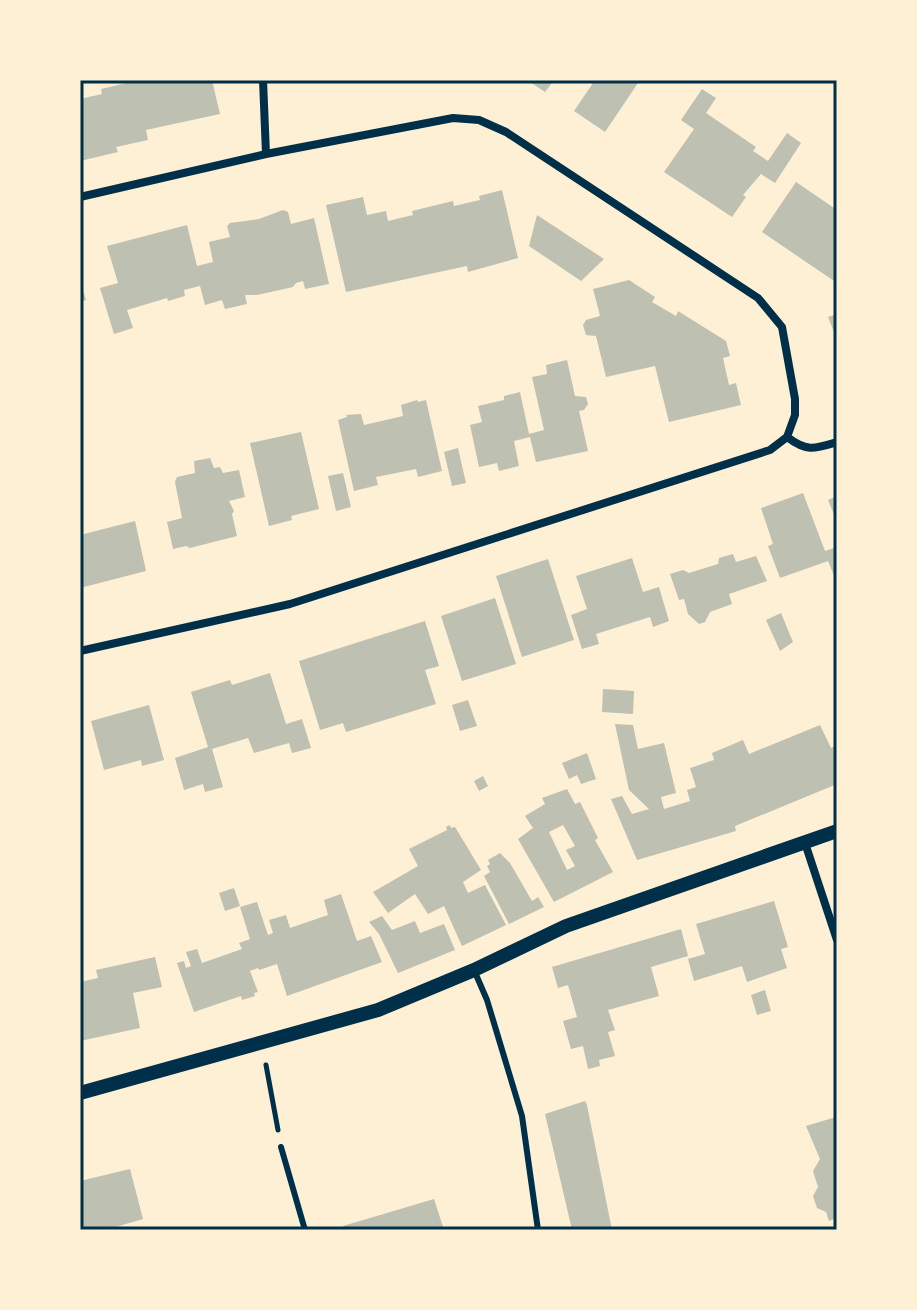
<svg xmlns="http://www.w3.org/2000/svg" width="917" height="1310" font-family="Figtree,sans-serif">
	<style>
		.building { fill: #bec0b2; fill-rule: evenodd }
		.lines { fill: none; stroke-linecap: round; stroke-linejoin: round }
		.path { stroke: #003049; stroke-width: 5 }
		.service { stroke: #003049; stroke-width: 6 }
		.minor { stroke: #003049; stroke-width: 8 }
		.tertiary { stroke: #003049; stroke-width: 14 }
		.neatline { fill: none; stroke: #003049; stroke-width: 3 }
	</style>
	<rect width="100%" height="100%" fill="#fdf0d5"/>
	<path class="building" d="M212 80 220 114 146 130 148 140 116 147 118 152 80 161V99L102 94 101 89 139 80Z
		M527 80H554L545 92Z
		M595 80H640L605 132 574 111Z
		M702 89 716 98 706 113 756 147 753 151 768 161 787 133 801 143 775 183 761 174 743 195 746 197 732 217 664 172 694 129 681 120Z
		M796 182 837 210V283L762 232Z
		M502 190 518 258 468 272 467 266 346 292 326 205 363 197 367 215 386 211 388 221 413 215 412 211 453 201 454 206 480 200 479 196Z
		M283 210 288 212 291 224 314 218 329 284 305 289 303 281 296 283 293 287 257 295H245L247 304 225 309 222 300 205 305 200 286 184 290 185 296 168 301 167 298 127 310 133 328 114 334 100 288 118 283 107 246 187 225 197 266 213 262 209 242 230 237 227 226 230 223 259 219Z
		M537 215 604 259 581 281 529 246Z
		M80 280 86 300 80 302Z
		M629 280 655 297 652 302 676 316 678 311 726 341 730 356 723 358 729 385 736 383 741 405 669 422 655 366 606 377 596 336 586 335 583 325 586 320 600 316 593 289Z
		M837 314V340L828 317Z
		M567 360 575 396 586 397 588 404 584 410 579 411 588 451 536 462 530 437 514 441 519 466 499 471 497 463 479 467 470 425 482 422 478 406 504 400V396L520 392 529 434 544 430 532 377 547 374 546 365Z
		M417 400 418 402 426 400 442 471 418 477 416 469 376 477 378 485 354 491 338 420 347 417 346 415 361 414 364 425 403 416 401 405Z
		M301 432 319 509 291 516 292 520 269 526 250 443Z
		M458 448 466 483 452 486 444 452Z
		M210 458 214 468 220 467 223 473 239 470 245 497 229 501 234 511 232 514 237 536 190 548 186 546 173 549 167 522 182 518 175 482 177 477 195 473 194 461Z
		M343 473 351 507 336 511 328 476Z
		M803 493 825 551 837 547V583L828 561 780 578 768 546 773 544 761 508Z
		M837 496V522L828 500Z
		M135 521 146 571 80 588V535Z
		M733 554 736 562 756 556 767 581 729 594 732 604 710 612 705 622 699 624 688 614 684 599 679 600 670 574 683 570 689 573 718 564 719 558Z
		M632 558 643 592 659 587 669 621 653 627 650 617 596 634 599 644 582 649 571 615 587 609 576 576Z
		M548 559 574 640 522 657 496 576Z
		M495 598 516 664 462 681 441 616Z
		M781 613 793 642 780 651 766 620Z
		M425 621 439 666 425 670 436 704 346 732 343 723 320 730 299 661Z
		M270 673 286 724 302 719 311 748 292 753 289 743 254 753 248 738 212 749 223 787 205 792 203 784 184 790 175 758 208 747 191 692 230 680 232 685Z
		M603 689 634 691 633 714 602 712Z
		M468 700 477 726 460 731 452 705Z
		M149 705 164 760 142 766 141 760 104 770 91 721Z
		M615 724 633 725 638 749 664 743 676 793 661 797 664 809 690 801 687 790 696 787 690 768 714 760 712 753 743 740 749 754 820 725 831 748 837 745V784L735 826 736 831 637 860 611 799 622 796 632 814 649 809 629 790Z
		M587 753 596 779 581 784 577 775 569 779 562 763Z
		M483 776 488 786 479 791 474 781Z
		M567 789 575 804 580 802 598 838 595 840 613 872 554 902 518 839 533 828 525 816 545 804 542 798ZM563 825 575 846 566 850 575 866 567 870 549 832Z
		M450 825 451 828 455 827 481 870 463 882 468 893 485 885 506 925 462 946 444 906 428 914 415 894 388 913 373 892 418 866 409 849 447 830 446 827Z
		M500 853 510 863 532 901 538 897 544 907 509 924 484 876 490 872 487 866 490 864 488 860Z
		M234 888 240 906 225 911 219 893Z
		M341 894 357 941 371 936 382 962 287 996 277 964 259 970 258 968 250 971 258 992 254 993 255 996 242 1000 241 996 194 1012 177 963 184 961 186 968 191 966 186 952 197 949 202 963 242 949 239 943 250 939 240 907 257 902 268 935 273 933 269 920 286 915 290 928 328 915 324 900Z
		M774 901 788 947 781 949 787 968 747 982 742 966 694 981 688 959 705 954 696 924Z
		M382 916 392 930 415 921 420 933 444 924 455 950 398 973 379 934 369 922Z
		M681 929 688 956 651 967 659 996 608 1010 615 1030 608 1032 615 1056 599 1060 600 1066 588 1069 583 1046 571 1049 563 1021 577 1017 568 985 558 988 552 967Z
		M155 957 162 987 133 993 140 1028 80 1041V982L98 978 96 970Z
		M765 990 771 1011 757 1015 751 995Z
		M585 1101 587 1105 612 1230H572L545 1114Z
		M836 1117 837 1218 829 1221 826 1212 817 1208 813 1196 818 1187 813 1171 820 1159 806 1126Z
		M130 1169 143 1219 105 1230H80V1181Z
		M434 1199 444 1230H344L343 1226Z"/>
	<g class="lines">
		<path class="path" d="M266 1065 278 1130"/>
		<path class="service" d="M474 970 487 1000 522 1116 538 1230
			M281 1147 305 1230"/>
		<path class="minor" d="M80 197 266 154 263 80
			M787 437C807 452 814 449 837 442
			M80 651 290 604 770 450 787 437 795 415V399L782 327 758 298 506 132 479 120 453 118 266 154
			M805 843 837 940"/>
		<path class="tertiary" d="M80 1093 378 1010 474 970 566 926 837 831"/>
	</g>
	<rect width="917" height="1310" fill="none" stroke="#fdf0d5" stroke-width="164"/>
	<rect x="82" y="82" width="753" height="1146" class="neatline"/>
</svg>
